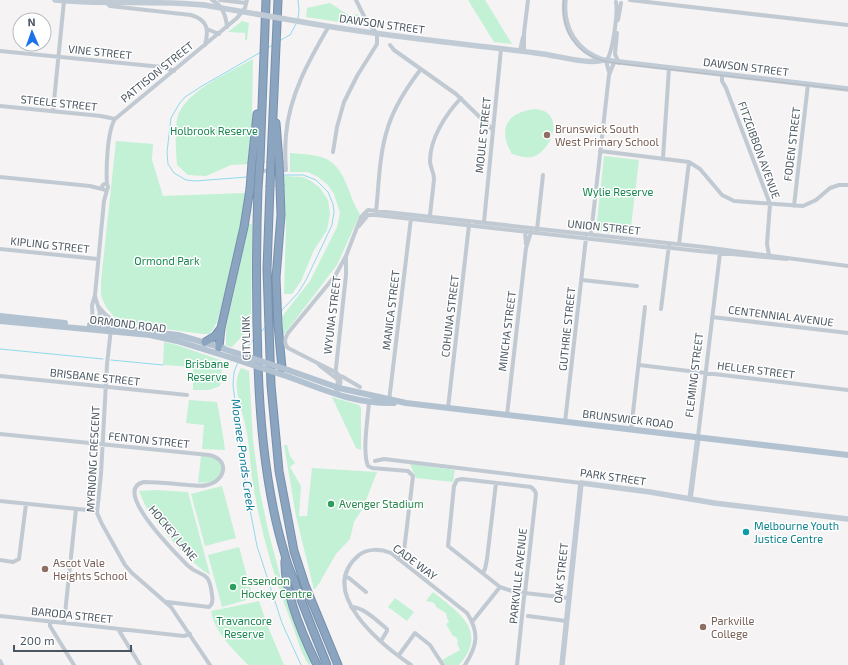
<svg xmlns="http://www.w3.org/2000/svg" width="848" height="665" font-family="'Exo 2',sans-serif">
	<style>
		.green { fill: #c3f1d5 }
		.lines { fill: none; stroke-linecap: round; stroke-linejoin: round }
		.stream { stroke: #90daee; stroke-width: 1 }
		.highway-casing { stroke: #7690ad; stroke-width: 9 }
		.street { stroke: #c1cad2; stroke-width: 4 }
		.secondary { stroke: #c1cbd6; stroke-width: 5.5 }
		.primary { stroke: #b3c2d1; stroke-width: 6 }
		.highway { stroke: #8ba5c1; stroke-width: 7 }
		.tram { stroke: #b5b8bd; stroke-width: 1 }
		.highway-bridge-casing { stroke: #7690ad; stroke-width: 9; stroke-linecap: butt }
		.secondary-bridge { stroke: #c1cbd6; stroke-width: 5.5 }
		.primary-bridge { stroke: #b3c2d1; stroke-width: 6 }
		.highway-bridge { stroke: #8ba5c1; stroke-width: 7 }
		.education-dot { fill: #8d6e63; stroke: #fff; stroke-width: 1.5 }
		.leisure-dot { fill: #2e9e5b; stroke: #fff; stroke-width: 1.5 }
		.culture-dot { fill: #0f9aa8; stroke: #fff; stroke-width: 1.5 }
		.labels { text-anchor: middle; stroke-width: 3; stroke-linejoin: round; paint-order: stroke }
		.street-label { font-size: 11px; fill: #4a5661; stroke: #fff }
		.education-label { font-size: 11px; fill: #785e54; stroke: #fff; text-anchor: start }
		.park-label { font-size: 11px; fill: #17864f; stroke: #fff }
		.leisure-label { font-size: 11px; fill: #27864d; stroke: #fff; text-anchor: start }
		.culture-label { font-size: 11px; fill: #0d838f; stroke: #fff; text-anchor: start }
		.water-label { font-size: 12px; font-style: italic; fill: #0c7c9b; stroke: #fff }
	</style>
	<rect width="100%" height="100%" fill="#f5f3f3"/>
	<path class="green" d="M468 0H485L512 44 494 42Z
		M330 3 350 16 357 14 366 26 306 17 307 8Z
		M242 21 249 23 247 40H245V33L228 32Z
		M253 59 251 164 231 165 206 176 188 175 177 165C176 153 174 123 179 113 190 89 230 72 253 59Z
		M535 109C564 111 554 145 537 155 530 160 519 156 512 154 497 129 507 112 535 109Z
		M116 141 153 144 152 160 163 196 245 193 240 238 217 322 210 334H203L128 324 115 318 106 307 101 296V281Z
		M290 153C301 154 314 154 324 158 346 166 348 197 360 214L337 265 282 337 281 318 310 281 337 227 340 213 334 194 327 184 318 177 308 172H290Z
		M604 156 639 160 630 235 596 231Z
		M284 176 303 177 311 181 320 188 328 200 330 214 327 230 314 250 301 281 292 294H284L286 229Z
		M249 224H252L251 326 232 347 226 346V328Z
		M164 342 177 345 223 361 220 386 209 390H193V367L163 365Z
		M241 368 249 371 253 440 260 492 268 530 281 579 313 661 309 665C301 654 297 637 292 624 274 578 261 532 253 484 250 466 250 447 246 429 243 410 230 386 241 368Z
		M332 397 359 405 361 408V450L356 448Z
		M189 400 217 402C220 418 223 434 225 450L202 449 204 425 186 423Z
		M284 445H287L290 456 295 463 290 467 301 486 299 516H307L312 468 377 472 363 508 354 522 350 539 336 554 321 580V581L314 590 296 516Z
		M201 456C206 456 212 456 216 459 224 465 222 477 214 481 208 483 204 482 198 483Z
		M410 464 455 470 453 482 416 478Z
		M222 486 236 538 205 546 191 494Z
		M155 490 188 492 210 575C190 563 158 526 145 505 143 501 141 495 139 491Z
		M239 547 253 598 222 607 208 555Z
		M433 592C458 612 489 631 459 665H446L442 660 460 650 457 643 458 641 456 637 453 636 446 624 449 622 447 618 446 613 436 607 435 604 432 602 426 601Z
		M395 598 414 612 407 621 388 607Z
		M259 601 268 627 284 665H248C233 649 215 633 211 611Z"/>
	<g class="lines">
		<path class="stream" d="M298 0 299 10 298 19
			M279 41 290 35 296 24
			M267 48 273 45
			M247 177 195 181 186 180 174 173 168 164 167 152 171 118 179 104 185 97 202 86 261 52
			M281 311 298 293 306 280 332 225 334 212 333 204 328 192 316 180 303 175H282
			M260 333 266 326
			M0 349 103 359
			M243 352 254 339
			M111 360 163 365
			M238 362 234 372 233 385 246 489 257 546 282 623 301 665"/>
		<g class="highway-casing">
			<path id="highway" d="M276 123 279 161
				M260 161 266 0
				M271 161 278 0
				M252 162 257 114
				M280 186 281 215 276 278 278 325 282 368
				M270 187 267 269 271 385 279 471 294 551 305 585 338 665
				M258 188C256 246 256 305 258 364 260 428 266 493 285 555 287 565 292 574 295 583 305 611 316 638 327 665
				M205 342 215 336 221 328
				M219 347 221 328 244 227 250 189
				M285 561C284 591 304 638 317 665"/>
		</g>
		<path class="street" d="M212 0C222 5 226 16 227 27
			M220 0 246 3
			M630 0 848 25
			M105 1 110 6 191 15C208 20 209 30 205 45
			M618 20 621 3
			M207 29 219 34
			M617 33 615 54 619 63
			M390 45 394 50 456 94 493 130
			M0 51 162 67 174 71
			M520 51 523 37
			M524 51V33L528 0
			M609 72 606 61C613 53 618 12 616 2
			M722 75V81L726 88 770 204 767 244 769 255
			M0 106 101 116 115 119
			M53 111 64 1H67
			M600 151 689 162 700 169 722 195 734 201 803 206 816 200 830 188 839 185H848
			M333 152 337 127 344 102 357 76 377 44V34L365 18 356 0
			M663 158 669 68
			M259 171 286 170C285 158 285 147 286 135 289 96 309 60 329 26
			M0 177 90 186 102 189
			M102 187a3 3 0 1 1 6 0a3 3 0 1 1-6 0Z
			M107 185C106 170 107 131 115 119L237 18 245 8 247 0
			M794 206 808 84
			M376 212C379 184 379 154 388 127 395 105 407 87 421 69
			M430 216C431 204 433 191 434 179 434 172 430 167 430 161 430 138 446 114 461 98
			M484 222 501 49
			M359 226 368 215H376L699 251 787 259
			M537 230 543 175
			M525 231 526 244
			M591 234 609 75 613 65 615 62
			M679 244 689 162
			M0 249 98 259
			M582 280 637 286
			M95 296 100 313 96 326
			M98 306C106 317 114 323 127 327
			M661 309 669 245
			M712 317 848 333
			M93 327 92 305 95 295 104 201 107 190
			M111 329 107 364 101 474 97 513 102 524 125 565 132 573 171 607 210 665
			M319 365 337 379 338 382 336 389
			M639 365 848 390
			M0 376 187 395
			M340 376 343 377 360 387
			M335 377 346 275V258
			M336 394C340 387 343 380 337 373L288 348C283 343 285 338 288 333L335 276 346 256 361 217 368 210 704 247 848 266
			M389 401 411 218
			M369 402C368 417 362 452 368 466L372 468 408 471 413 476 404 551 398 559
			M448 408 469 225
			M507 415 526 248 531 232
			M565 422 586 238
			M631 430 645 307
			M0 434 209 455C230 459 226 481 207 485 201 487 195 485 188 485 174 484 159 482 144 482 110 489 177 554 187 565 202 579 209 568 212 595 213 600 213 604 209 607L167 602
			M698 437 720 253
			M375 461 384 459 581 483
			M0 501 97 511
			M0 560 13 562 19 559 26 504
			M483 573 485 569 487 559 496 483
			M345 576 349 578 366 592
			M351 607C364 607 377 621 387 629V631L381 641
			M0 616 184 636 190 634
			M528 616 566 621
			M50 622V626L74 665
			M472 622 500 587
			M64 623 76 509
			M118 629 140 665
			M399 655 415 633 430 645 443 665
			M0 661 2 665
			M411 665C382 645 315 592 359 555 368 548 381 549 391 553L467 613C480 633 477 646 465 665
			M517 665 524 597 525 593 536 494 535 491 531 487 462 479 457 480 454 486 448 546 500 587 512 591 525 593 568 598"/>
		<path class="secondary" d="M55 0C105 5 153 0 204 5
			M565 0C562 28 576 51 603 60L848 89
			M314 24C390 37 467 44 543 54 558 56 590 65 603 60
			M690 499 698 437
			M562 665 581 483 650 492 714 503 848 519"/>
		<path class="primary" d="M0 316 65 323
			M0 321 150 335 177 341 232 358
			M90 325 178 335 223 348
			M288 370 339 388 406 403 848 455
			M289 377C324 390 355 404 394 403"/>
		<use href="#highway" class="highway"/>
		<path class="tram" d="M564 0C560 35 580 58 614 63L848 90"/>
		<g class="highway-bridge-casing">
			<path id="highway-bridge" d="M279 161 280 186
				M270 187 271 161
				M258 188 260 161
				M250 189 252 162"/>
		</g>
		<path class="secondary-bridge" d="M204 5 314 24"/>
		<path class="primary-bridge" d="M224 349 288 370
			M232 358 289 377"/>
		<use href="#highway-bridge" class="highway-bridge"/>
	</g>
	<g class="education-dot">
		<circle cx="547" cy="135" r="4"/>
		<circle cx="45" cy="569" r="4"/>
		<circle cx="703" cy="627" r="4"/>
	</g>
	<g class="leisure-dot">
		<circle cx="331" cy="504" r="4"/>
		<circle cx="233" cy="587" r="4"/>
	</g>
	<circle class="culture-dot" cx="746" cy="532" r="4"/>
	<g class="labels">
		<g class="street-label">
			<text transform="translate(382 24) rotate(8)" y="4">DAWSON STREET</text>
			<text transform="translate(100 52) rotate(6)" y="4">VINE STREET</text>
			<text transform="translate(746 67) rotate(7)" y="4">DAWSON STREET</text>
			<text transform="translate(157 72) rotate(-39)" y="4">PATTISON STREET</text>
			<text transform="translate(59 103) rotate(6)" y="4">STEELE STREET</text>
			<text transform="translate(483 135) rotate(-84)" y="4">MOULE STREET</text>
			<text transform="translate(792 144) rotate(-83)" y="4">FODEN STREET</text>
			<text transform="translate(759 150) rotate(70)" y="4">FITZGIBBON AVENUE</text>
			<text transform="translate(604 227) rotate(6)" y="4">UNION STREET</text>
			<text transform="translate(50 245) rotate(6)" y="4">KIPLING STREET</text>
			<text transform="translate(391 310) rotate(-83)" y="4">MANICA STREET</text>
			<text transform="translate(332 315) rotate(-83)" y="4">WYUNA STREET</text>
			<text transform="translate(450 316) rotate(-83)" y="4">COHUNA STREET</text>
			<text transform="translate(781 316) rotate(7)" y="4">CENTENNIAL AVENUE</text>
			<text transform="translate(128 324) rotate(7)" y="4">ORMOND ROAD</text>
			<text transform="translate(567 329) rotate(-84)" y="4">GUTHRIE STREET</text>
			<text transform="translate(507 331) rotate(-83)" y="4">MINCHA STREET</text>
			<text transform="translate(246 338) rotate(-91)" y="4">CITYLINK</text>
			<text transform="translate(756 370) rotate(7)" y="4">HELLER STREET</text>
			<text transform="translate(694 375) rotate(-83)" y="4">FLEMING STREET</text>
			<text transform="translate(95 377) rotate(6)" y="4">BRISBANE STREET</text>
			<text transform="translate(628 419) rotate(7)" y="4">BRUNSWICK ROAD</text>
			<text transform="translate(149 440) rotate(6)" y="4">FENTON STREET</text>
			<text transform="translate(93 459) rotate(-87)" y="4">MYRNONG CRESCENT</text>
			<text transform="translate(613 477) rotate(8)" y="4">PARK STREET</text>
			<text transform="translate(173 533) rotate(50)" y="4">HOCKEY LANE</text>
			<text transform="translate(415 562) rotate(37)" y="4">CADE WAY</text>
			<text transform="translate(561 573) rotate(-84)" y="4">OAK STREET</text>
			<text transform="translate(518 576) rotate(-84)" y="4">PARKVILLE AVENUE</text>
			<text transform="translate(72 615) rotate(6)" y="4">BARODA STREET</text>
		</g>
		<g class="education-label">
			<text x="555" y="133">Brunswick South<tspan x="555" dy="13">West Primary School</tspan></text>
			<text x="53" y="567">Ascot Vale<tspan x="53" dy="13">Heights School</tspan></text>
			<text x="711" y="625">Parkville<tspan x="711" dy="13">College</tspan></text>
		</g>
		<g class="park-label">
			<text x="214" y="135">Holbrook Reserve</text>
			<text x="618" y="196">Wylie Reserve</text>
			<text x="167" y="265">Ormond Park</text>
			<text x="207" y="368">Brisbane<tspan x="207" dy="13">Reserve</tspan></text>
			<text x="244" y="625">Travancore<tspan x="244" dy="13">Reserve</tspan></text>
		</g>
		<g class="leisure-label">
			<text x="339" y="508">Avenger Stadium</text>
			<text x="241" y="585">Essendon<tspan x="241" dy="13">Hockey Centre</tspan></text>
		</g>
		<g class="culture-label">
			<text x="754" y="530">Melbourne Youth<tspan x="754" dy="13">Justice Centre</tspan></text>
		</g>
		<g class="water-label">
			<text transform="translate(243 455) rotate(82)" y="4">Moonee Ponds Creek</text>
		</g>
	</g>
	<g transform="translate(32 32) rotate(358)"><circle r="19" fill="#ffffff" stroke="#b7bbc0"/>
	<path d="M0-3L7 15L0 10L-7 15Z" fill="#1a73e8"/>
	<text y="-6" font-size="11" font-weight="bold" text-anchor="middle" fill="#4a5661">N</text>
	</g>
	<path d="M14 645v6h117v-6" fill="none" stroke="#4a5661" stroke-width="2"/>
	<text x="20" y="645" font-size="12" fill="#4a5661" stroke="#ffffff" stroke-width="3" paint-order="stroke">200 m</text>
</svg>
